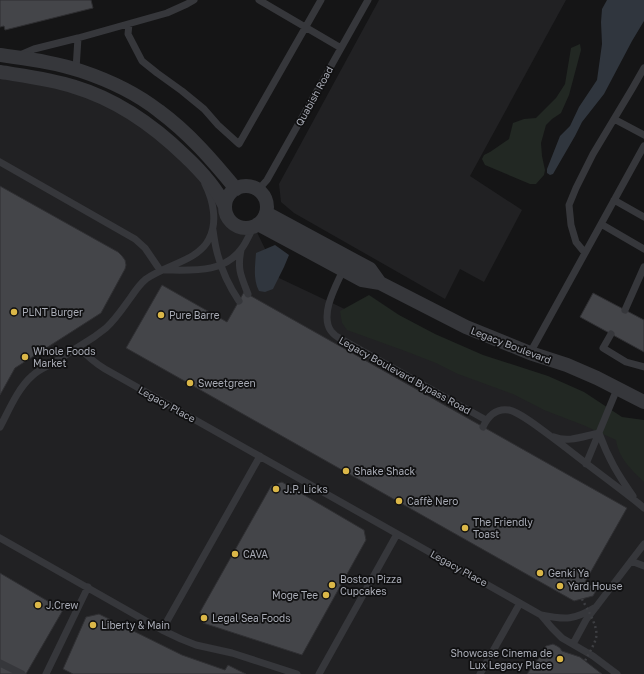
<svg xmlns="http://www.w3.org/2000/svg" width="644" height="674" font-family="'Golos Text',sans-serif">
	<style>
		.built { fill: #212123 }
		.green { fill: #222823 }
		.water { fill: #30363e }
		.building { fill: #444549; stroke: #2f2f32 }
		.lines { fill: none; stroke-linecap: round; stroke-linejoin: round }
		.service { stroke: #36373b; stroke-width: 7 }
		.minor { stroke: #36373b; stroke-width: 14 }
		.path-bridge { stroke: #3d3e42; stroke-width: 2.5; stroke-dasharray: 2 3; stroke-linecap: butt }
		.poi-dot { fill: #dbb748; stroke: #101011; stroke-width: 1.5 }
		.labels { text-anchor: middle; stroke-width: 3.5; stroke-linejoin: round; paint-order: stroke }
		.street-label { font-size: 10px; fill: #a8abb5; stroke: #101011 }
		.poi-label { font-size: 10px; fill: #a8abb5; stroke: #101011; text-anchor: start }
	</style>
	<rect width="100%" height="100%" fill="#151516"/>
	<path class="built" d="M379 0H566L470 176 522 210 484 282 460 269 445 299 294 213 281 202 279 184Z
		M0 72 75 87 163 135 226 211 228 218 231 222 237 226 242 228H247L254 226 279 278 631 444 644 459V674H0Z"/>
	<path class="green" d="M580 44 581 50 569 95 561 113 552 119 546 125 541 143 542 156 545 170 544 175 536 184H530L485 165 482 159 484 155 490 152 509 139 513 123 524 119 536 118 556 98 565 84 571 48Z
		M369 295 399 315 435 334 483 355 548 376 584 392 622 417 644 420V482C631 469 619 459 616 440L583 425 544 410 513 394 458 374 436 363 405 351 347 330 342 323 340 311Z"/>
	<path class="water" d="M607 0H644V21L632 41 604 94 582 122 575 136 553 174 550 175 547 173V169L560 136 570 126 579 107 597 80 602 44 601 22 602 9Z
		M275 245 289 255 284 267 273 289 265 292 259 291C253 280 255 266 256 253Z"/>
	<path class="building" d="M0 0H91L93 8 5 30 4 26 0 27Z
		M0 186 118 252 122 256 125 260 126 265 125 269 101 313 15 368 0 395Z
		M162 285 227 322 244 292 627 508 585 582 597 589 593 596 574 601 126 348Z
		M593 293 644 320V352L580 317Z
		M282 482 364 530 366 540 302 655 203 623 200 612 271 486Z
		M0 573 63 610 26 674H0Z
		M99 614 182 655 225 670 228 665 246 674H73L63 669 86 617Z
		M553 644 557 646 560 648 562 651 580 657 602 674H527L541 655 543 649 546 646Z"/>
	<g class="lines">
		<path class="service" d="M259 0 341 48
			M129 24 128 34 142 61 157 73 182 91 204 109 218 125 239 144 321 0
			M20 55 34 49 78 38 167 13 187 4 194 0
			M76 69 78 38
			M614 119 644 135
			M0 162 135 239 145 248 160 270
			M258 190 267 180 368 0
			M614 200 644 217
			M601 224 644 249
			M213 230C214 237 215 245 217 252 221 269 229 286 239 301
			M241 250C237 269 241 276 248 294
			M585 253 576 242 571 225 569 205 576 188 593 154 632 89 644 68
			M344 268C337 284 319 314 331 331 334 335 337 337 341 339L486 420
			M163 270C191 270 224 274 242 248 247 241 250 233 254 226
			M625 310 644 267
			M611 334 603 348 626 362 644 367
			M79 347C87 356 95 363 105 369L541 615C566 620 574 620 596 607
			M530 353 644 146
			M0 427C9 410 18 388 32 376 38 370 46 367 53 363 67 354 80 346 94 337 98 334 102 331 106 328 116 319 123 308 131 297 135 291 140 284 146 279 165 265 198 261 209 239 218 222 213 200 205 184
			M483 427C488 416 496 408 509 410 523 413 552 438 565 447 589 466 614 484 638 503L644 508
			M599 433C608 458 618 475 633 496
			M554 437C568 443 584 436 599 433
			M586 464 617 389
			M0 538 162 630 181 639 196 645 232 653 297 674
			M631 561 644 566
			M541 615 552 628 562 638 593 656 617 674
			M162 630 260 456
			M573 644 586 620 644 544
			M0 663 22 674
			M46 674 88 587
			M319 674 397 534
			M480 674 520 603"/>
		<path class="minor" d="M0 55C27 59 55 62 81 71 108 80 136 93 159 111 189 133 213 161 236 189
			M0 72C25 76 51 79 75 87 118 100 153 125 185 156 201 171 215 186 225 206
			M225 207a21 21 0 1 1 42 0a21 21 0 1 1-42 0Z
			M266 213 370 269 380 283
			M258 224 362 280 380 283 466 327 530 353 567 365 597 378 644 402"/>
		<path class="path-bridge" d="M582 599C587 609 599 627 596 638 594 646 588 654 585 661"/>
	</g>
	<g class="poi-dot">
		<circle cx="14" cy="312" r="4"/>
		<circle cx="161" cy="315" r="4"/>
		<circle cx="25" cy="357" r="4"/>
		<circle cx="190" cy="383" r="4"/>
		<circle cx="346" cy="471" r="4"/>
		<circle cx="276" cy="489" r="4"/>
		<circle cx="399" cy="501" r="4"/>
		<circle cx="465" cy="528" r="4"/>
		<circle cx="235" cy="554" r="4"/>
		<circle cx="540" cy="573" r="4"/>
		<circle cx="332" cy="585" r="4"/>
		<circle cx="560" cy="586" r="4"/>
		<circle cx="326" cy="595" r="4"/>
		<circle cx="38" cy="605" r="4"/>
		<circle cx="204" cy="618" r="4"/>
		<circle cx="93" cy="625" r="4"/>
		<circle cx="560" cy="659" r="4"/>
	</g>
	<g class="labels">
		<g class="street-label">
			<text transform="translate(314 96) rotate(-61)" y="4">Quabish Road</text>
			<text transform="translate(511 345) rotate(21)" y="4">Legacy Boulevard</text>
			<text transform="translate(405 375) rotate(29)" y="4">Legacy Boulevard Bypass Road</text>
			<text transform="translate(167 404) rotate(29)" y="4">Legacy Place</text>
			<text transform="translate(459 568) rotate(29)" y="4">Legacy Place</text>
		</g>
		<g class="poi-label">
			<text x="22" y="316">PLNT Burger</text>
			<text x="169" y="319">Pure Barre</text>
			<text x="33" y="355">Whole Foods<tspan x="33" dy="12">Market</tspan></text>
			<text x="198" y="387">Sweetgreen</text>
			<text x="354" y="475">Shake Shack</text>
			<text x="284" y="493">J.P. Licks</text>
			<text x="407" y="505">Caffè Nero</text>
			<text x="473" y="526">The Friendly<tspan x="473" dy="12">Toast</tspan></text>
			<text x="243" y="558">CAVA</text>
			<text x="548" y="577">Genki Ya</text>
			<text x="340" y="583">Boston Pizza<tspan x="340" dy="12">Cupcakes</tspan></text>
			<text x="568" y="590">Yard House</text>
			<text x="318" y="599" text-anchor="end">Moge Tee</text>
			<text x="46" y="609">J.Crew</text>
			<text x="212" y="622">Legal Sea Foods</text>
			<text x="101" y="629">Liberty &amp; Main</text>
			<text x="552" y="657" text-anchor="end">Showcase Cinema de<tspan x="552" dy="12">Lux Legacy Place</tspan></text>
		</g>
	</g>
</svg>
